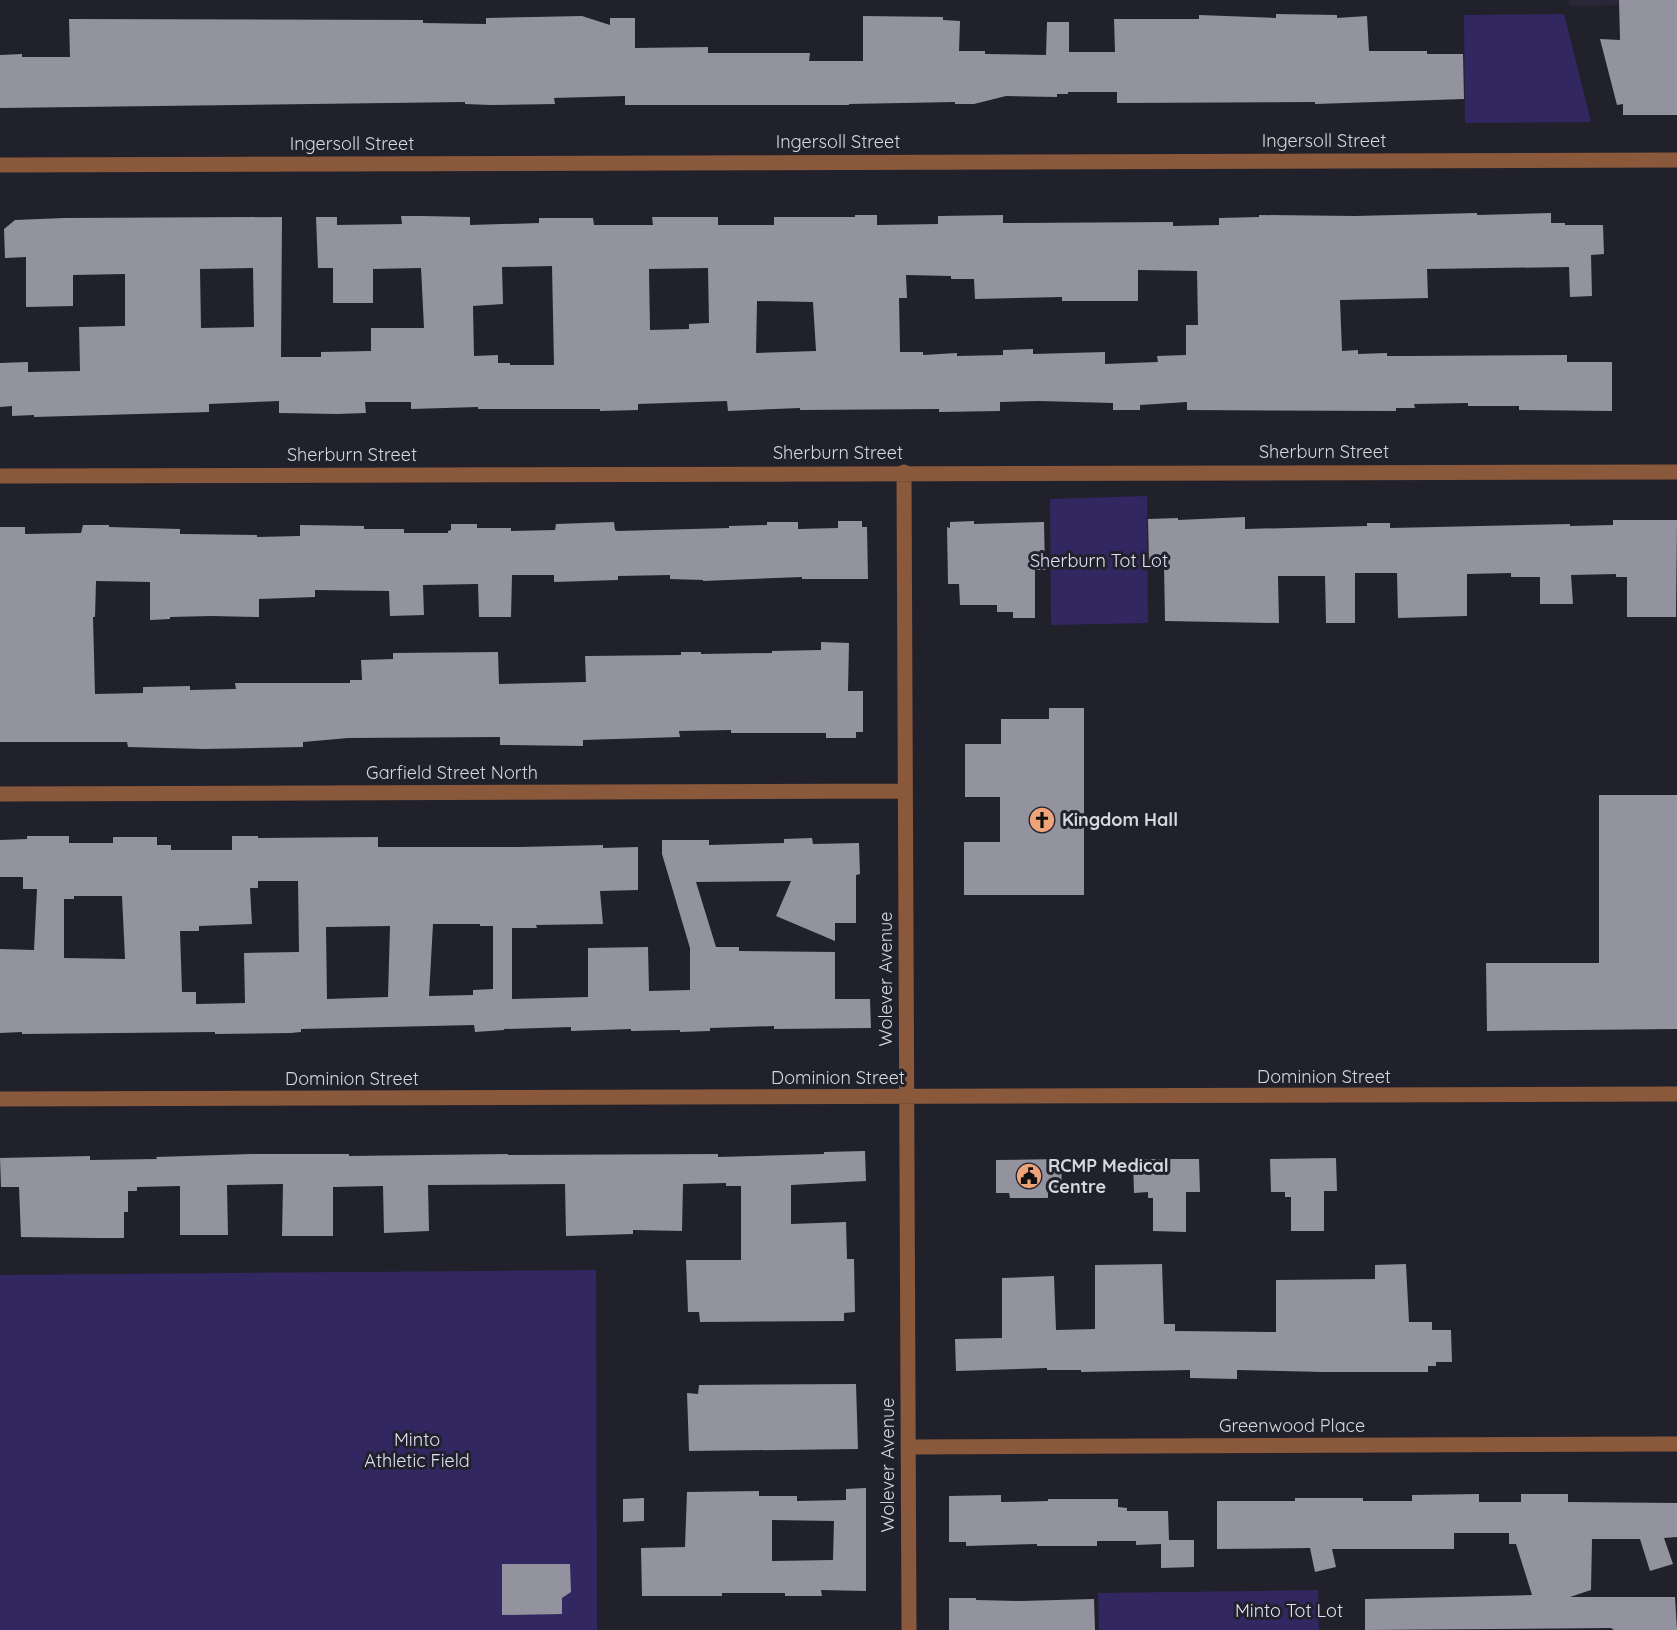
<svg xmlns="http://www.w3.org/2000/svg" width="1677" height="1630" font-family="Quicksand,sans-serif">
	<style>
		.built { fill: #2a2838 }
		.green { fill: #322761 }
		.building { fill: #93929f; fill-rule: evenodd }
		.lines { fill: none; stroke-linecap: round; stroke-linejoin: round }
		.minor { stroke: #8a583b; stroke-width: 15 }
		.labels { text-anchor: middle; stroke-width: 6; stroke-linejoin: round; paint-order: stroke }
		.street-label { font-size: 18px; fill: #d7d7de; stroke: #21212b }
		.park-label { font-size: 18px; fill: #e2e0f6; stroke: #21212b }
		.poi-label { font-size: 18px; font-weight: bold; fill: #d7d7de; stroke: #21212b; text-anchor: start }
	</style>
	<rect width="100%" height="100%" fill="#21212b"/>
	<path class="built" d="M1569 0H1677V4L1570 6Z"/>
	<path class="green" d="M1564 14 1591 122 1465 123 1464 15Z
		M1147 496 1148 623 1051 625 1050 499Z
		M596 1270 597 1630H0V1275Z
		M1318 1590 1319 1630H1099L1098 1593Z"/>
	<path class="building" d="M1619 0H1677V115H1623V104L1617 105 1600 39 1620 40Z
		M1276 14 1337 15V18L1367 16 1369 51H1427V54H1463L1464 99 1315 104V102L1117 103V92H1068V94H1057V97L1006 96 974 104H955V102L849 104V105H625V96L554 98 555 104 490 105 465 104V102L0 108V55L22 54V57H70L69 19 423 20V23L486 24V18L582 16 610 25V18H635V48L708 47V53H810L809 61H863V16L943 17V20L960 21 959 51H985V54L1046 55 1047 22H1069V52H1115L1114 19H1199V15L1276 18Z
		M1477 213V215L1551 213V223H1565V225H1603L1604 254 1591 255 1592 296 1570 297 1569 267 1427 269 1428 298 1340 300 1342 351 1358 350V354L1387 353V356H1411L1567 355V362H1612V411L1519 410V406H1468V403L1414 404 1415 408H1396V411L1187 410V402L1140 405V410H1113V403L1039 401 1000 402V411L939 412V409L800 410V408L728 411 727 401 638 404V410L600 411V409H478V407L411 409V402H365L366 413 337 414 279 413V401L209 404V412L34 417V415L12 416V406L0 407V363L28 362V372L80 371 79 327 125 326V274L73 275V306L26 307V257L5 258 4 229 15 220 64 218 282 217 281 357H321V352L371 351V328H424L421 268 373 269V303H333V268H318L316 217H337V225L402 224 401 216H422L470 217V225L539 223V218H593L594 225H653L652 217H718V225H774V217H855V215H877V225L938 224V216L1003 215V223L1173 222V226L1219 225V218L1259 217V215L1355 216ZM552 266 554 365H510V363H498V355L474 356 473 306 503 304 502 267ZM253 268 254 327 201 328 200 269ZM708 268 709 323 689 324V329L650 330 649 269ZM1138 270 1197 271 1198 325H1186V355L1157 356 1158 362 1105 364V352L1033 354V349L1003 350V355L957 356V353L923 355V352H900L899 298H907L906 275 951 276V279H974L975 299 1062 297V301H1138ZM757 301 813 302 816 351 756 353Z
		M1245 517V529L1367 526V523H1390V528L1570 524V526L1613 525V520H1677L1676 617H1627V577H1616V574L1571 575 1573 604H1540V577H1511V573L1467 574V616L1398 618 1397 573H1355V623H1326L1325 576H1278L1279 623 1165 621 1164 564H1149L1148 519 1178 518V520Z
		M838 521H862V527H867L868 579H802V577L703 581V580L670 579V575L618 576V580L554 582V575H512L511 617H479L478 584 423 585 424 615 390 616 389 591 315 590V597L259 599V617L211 616 170 617V619L150 620V582L96 581 95 617H93L95 694 143 693V687L190 686V690L236 689 235 683H350V680H362L361 660 393 659V653L498 652 499 684 586 682 585 656 681 655V652H701V654L772 653V651L821 650V642L849 643 848 691H863V732H856V738H826V733H731V730L679 731 680 737 583 740V746L500 745V737L348 738 303 742V747L204 749 128 747 127 742H0V527H25V534L81 533 83 525H109V527L180 529V534H184L257 535V537L300 536V525L364 526V529H404V533H448V531L451 530V524H477V528H511V531L555 530 556 524 614 522 615 530 617 531 729 528V526L767 525V522H798V529L838 528Z
		M974 521V524L1044 522 1045 570H1035V618H1013V612H997V605H960L959 584H948L947 527 950 528V522Z
		M1049 708H1084V895H964V842H1000V797H965V744H1001V719H1049Z
		M1599 795H1677V1029L1487 1031 1486 963H1599Z
		M27 836H69V843H113V837H157V845H171V850H232V836H258V838L378 837V847H520L603 845V848L638 847V890L600 891 603 924 536 925 537 928H512V999L588 997V948L648 947 649 991 690 990V948L662 854V840H709V845L784 843V839L812 838 813 844 859 843 860 874 856 875V923H835V941L776 916 791 881 696 882 716 947H739V951L835 952V999H870L871 1028 774 1029V1026L710 1028V1031L680 1032V1030L631 1031V1029L571 1031V1027L504 1029V1030L475 1032 474 1025 301 1029V1032L291 1033 215 1034V1032L22 1034V1032L0 1033V949L34 950 37 889H23V877H0V840L27 839ZM258 881H298L299 952 244 953 245 1003 196 1004V992H182L180 931H199V926L252 924 250 888H258ZM74 896H122L125 959 64 958V899H74ZM433 924H480V926H493V989L473 990V995L429 996ZM390 926 388 997 327 999 326 927Z
		M865 1151 866 1181 791 1185V1224L846 1222 847 1259H854L855 1312 844 1313V1321L700 1322 699 1312H688L686 1260H741V1186H726V1183L683 1184 682 1231 633 1230V1234L566 1236 565 1184 428 1185 429 1231 384 1233 383 1186 333 1187V1236H282L283 1184 227 1185 228 1235H180V1186L137 1187V1191H128V1212H124V1238H96L21 1237 19 1187H1L0 1158 90 1156V1160L157 1159 156 1157 251 1154H349V1156L508 1154V1155L718 1154V1157L824 1154V1152Z
		M1336 1158 1337 1191H1324V1231H1291V1197H1285V1192H1271L1270 1159Z
		M1061 1159 1062 1192 1048 1193V1198H1010L1009 1193H996V1160Z
		M1133 1159H1199L1200 1192H1186V1232L1153 1231V1198H1148V1192L1134 1193Z
		M1162 1264 1164 1324H1175V1331L1276 1332V1280L1375 1279V1265L1406 1264 1409 1322H1432V1330H1451L1452 1362H1436V1366H1428V1372H1324L1237 1370V1379L1190 1378V1370L1081 1372V1370H1047V1368L956 1371 955 1339 1002 1338V1278L1054 1276 1056 1330 1095 1329V1265Z
		M856 1384 858 1449 689 1451 687 1393 698 1394 699 1385Z
		M866 1488V1591L821 1590 822 1596H785V1593H722V1596H642L641 1548 685 1547 687 1492 759 1491V1496H797V1501L846 1500V1489ZM772 1520 834 1521 833 1560 772 1561Z
		M1479 1494V1502H1521V1494H1568V1502L1677 1503V1537L1664 1538 1673 1564 1650 1571 1640 1539H1592L1591 1590 1570 1597H1675L1677 1630H1614L1611 1628 1365 1630V1599L1532 1595 1516 1544H1509V1533H1454V1549H1332L1336 1567 1315 1572 1310 1548 1217 1549V1501H1295V1498H1363V1501H1412V1495Z
		M1001 1495V1502L1048 1501V1499H1118V1507L1127 1508V1511H1168L1169 1540H1194V1567L1161 1568V1544L1136 1545V1541H1097V1546H1037V1544L966 1546V1542H949V1496Z
		M644 1498V1521L623 1522V1499Z
		M502 1564H570L571 1592 562 1598V1614L502 1615Z
		M949 1598H976V1600L1020 1601 1094 1599 1095 1630H949Z"/>
	<g class="lines">
		<path class="minor" d="M0 165 1677 160
			M904 472 909 1630
			M0 476 1677 472
			M0 794 905 791
			M0 1099 1677 1094
			M908 1447 1677 1444"/>
	</g>
	<defs>
		<g id="church-disc" transform="scale(1.35)"><circle r="9.5" fill="#efa378" stroke="#21212b"/><path d="M-1.2-6h2.4v3.5h3.3v2.4h-3.3V6h-2.4V-.1h-3.3v-2.4h3.3Z" fill="#111"/></g>
		<g id="civic-disc" transform="scale(1.35)"><circle r="9.5" fill="#efa378" stroke="#21212b"/><path d="M-.6-6.5H3V-4.5H.6V-3L4-1V1h2V6H-6V1h2V-1L-.6-3ZM-1.2 2.5V6h2.4V2.5Z" fill="#111"/></g>
	</defs>
	<g fill-rule="evenodd">
		<use href="#church-disc" x="1042" y="820"/>
		<use href="#civic-disc" x="1029" y="1176"/>
	</g>
	<g class="labels">
		<g class="street-label">
			<text x="1324" y="147">Ingersoll Street</text>
			<text x="838" y="148">Ingersoll Street</text>
			<text x="352" y="150">Ingersoll Street</text>
			<text x="1324" y="458">Sherburn Street</text>
			<text x="838" y="459">Sherburn Street</text>
			<text x="352" y="461">Sherburn Street</text>
			<text x="452" y="779">Garfield Street North</text>
			<text transform="translate(886 979) rotate(-90)" y="6">Wolever Avenue</text>
			<text x="1324" y="1083">Dominion Street</text>
			<text x="838" y="1084">Dominion Street</text>
			<text x="352" y="1085">Dominion Street</text>
			<text x="1292" y="1432">Greenwood Place</text>
			<text transform="translate(888 1465) rotate(-90)" y="6">Wolever Avenue</text>
		</g>
		<g class="park-label">
			<text x="1099" y="567">Sherburn Tot Lot</text>
			<text x="417" y="1446">Minto<tspan x="417" dy="21">Athletic Field</tspan></text>
			<text x="1289" y="1617">Minto Tot Lot</text>
		</g>
		<g class="poi-label">
			<text x="1062" y="826">Kingdom Hall</text>
			<text x="1048" y="1172">RCMP Medical<tspan x="1048" dy="21">Centre</tspan></text>
		</g>
	</g>
</svg>
